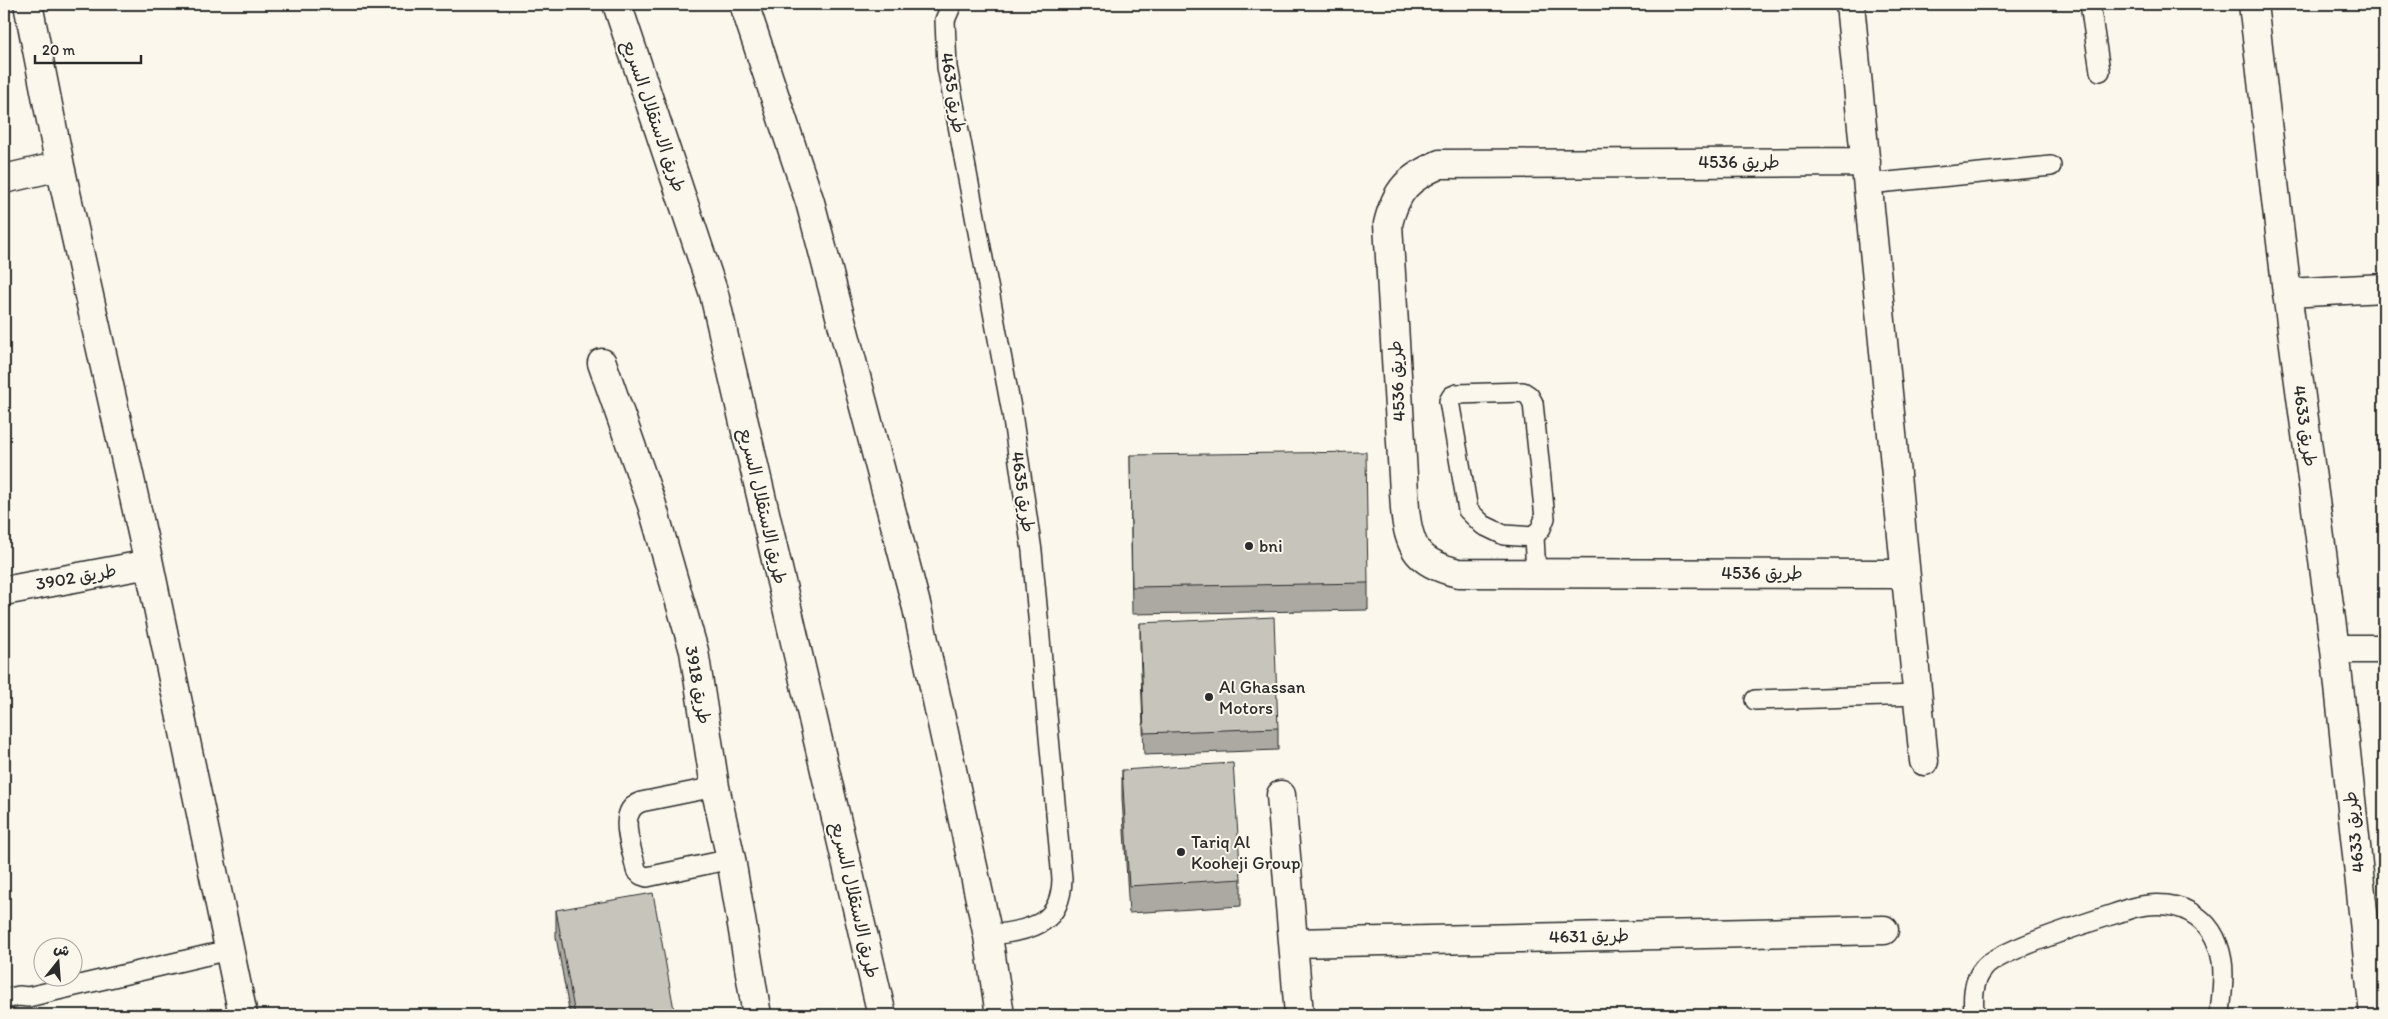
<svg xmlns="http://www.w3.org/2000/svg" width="2388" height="1019" font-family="Itim,'Playpen Sans Arabic',sans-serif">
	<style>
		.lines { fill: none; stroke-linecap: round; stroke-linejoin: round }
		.lane-casing { stroke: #2b2b2b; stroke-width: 22 }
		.street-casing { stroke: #2b2b2b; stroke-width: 31 }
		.primary-casing { stroke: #2b2b2b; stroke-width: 31 }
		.lane { stroke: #fbf7ec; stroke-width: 19 }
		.street { stroke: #fbf7ec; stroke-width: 28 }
		.primary { stroke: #fbf7ec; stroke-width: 28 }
		.wall { fill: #aba9a2; stroke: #2b2b2b }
		.building { fill: #c7c4bc; stroke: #2b2b2b }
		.poi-dot { fill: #2b2b2b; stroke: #fbf7ec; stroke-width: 2 }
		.labels { text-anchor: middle; stroke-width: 4; stroke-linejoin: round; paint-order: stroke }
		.street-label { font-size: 18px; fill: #2b2b2b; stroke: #fbf7ec }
		.poi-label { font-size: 18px; fill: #2b2b2b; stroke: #fbf7ec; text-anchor: start }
	</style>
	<rect width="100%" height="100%" fill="#fbf7ec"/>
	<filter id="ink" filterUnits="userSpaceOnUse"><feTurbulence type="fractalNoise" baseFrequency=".02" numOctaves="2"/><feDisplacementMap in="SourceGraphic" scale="10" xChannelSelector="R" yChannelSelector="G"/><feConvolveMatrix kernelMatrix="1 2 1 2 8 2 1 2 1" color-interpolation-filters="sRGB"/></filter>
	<g filter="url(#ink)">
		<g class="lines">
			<g class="lane-casing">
				<path id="lane" d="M952 4 945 20 947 67 1012 413 1032 551 1062 879C1061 928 1028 929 988 936
					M2090 4 2100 71
					M1868 184 2051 166
					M1534 537 1504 535 1483 525 1468 510 1449 401 1452 396 1457 394 1523 392 1529 396 1533 403 1545 518 1541 528 1534 537 1536 573
					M1755 700 1918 695
					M715 787 641 802C615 811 633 850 636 870L641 875 647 877 731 859
					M4 999 19 996 28 997 229 950
					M1974 1015C1973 998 1972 982 1984 968 1999 949 2103 918 2132 908 2176 897 2214 913 2222 961 2225 978 2221 998 2220 1015"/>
			</g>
			<g class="street-casing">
				<path id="street" d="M28 4 60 166 149 564 243 1015
					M1850 4 1924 761
					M2253 4 2287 293 2335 649 2374 1015
					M1866 162 1440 164C1408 178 1396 190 1388 224L1405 509C1409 549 1418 563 1458 573L1905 574
					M4 179 60 166
					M2287 293 2384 288
					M602 363 652 505 694 651 715 787 731 859 757 1015
					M4 591 149 564
					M2335 649H2384
					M1281 795 1299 1015
					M1293 943 1884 930"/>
			</g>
			<g class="primary-casing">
				<path id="primary" d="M617 4 714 294 882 1015
					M744 4 810 202 917 608 988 936 1000 1015"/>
			</g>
			<use href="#lane" class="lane"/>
			<use href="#street" class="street"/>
			<use href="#primary" class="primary"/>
		</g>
		<path class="wall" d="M1130 455 1368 583V610L1132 614Z
			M1140 623 1278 728V750L1144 755 1140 645Z
			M1122 770 1241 879V906L1129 913 1122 798Z
			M556 910 675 1015H570L556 937Z"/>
		<path class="building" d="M1366 452 1368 583 1132 587 1130 455Z
			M1274 617 1278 728 1144 733 1140 623Z
			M1233 763 1241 879 1129 886 1122 770Z
			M653 893 675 1015H575L556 910Z"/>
	</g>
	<g class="poi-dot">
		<circle cx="1249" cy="546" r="5"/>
		<circle cx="1209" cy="697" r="5"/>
		<circle cx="1181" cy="852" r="5"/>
	</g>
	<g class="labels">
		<g class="street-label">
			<text transform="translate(953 93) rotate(81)" y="6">طريق 4635</text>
			<text transform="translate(654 116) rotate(71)" y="6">طريق الاستقلال السريع</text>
			<text x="1739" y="168">طريق 4536</text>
			<text transform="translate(1397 381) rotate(-93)" y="6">طريق 4536</text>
			<text transform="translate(2305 426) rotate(82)" y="6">طريق 4633</text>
			<text transform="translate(1023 492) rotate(82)" y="6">طريق 4635</text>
			<text transform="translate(763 506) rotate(77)" y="6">طريق الاستقلال السريع</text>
			<text x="1762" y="579">طريق 4536</text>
			<text transform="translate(76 577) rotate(-10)" y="6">طريق 3902</text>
			<text transform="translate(698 685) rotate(80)" y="6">طريق 3918</text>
			<text transform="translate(2354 832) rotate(-96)" y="6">طريق 4633</text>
			<text transform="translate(855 900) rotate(77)" y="6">طريق الاستقلال السريع</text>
			<text transform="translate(1589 936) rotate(-1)" y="6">طريق 4631</text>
		</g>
		<g class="poi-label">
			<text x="1259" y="552">bni</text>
			<text x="1219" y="693">Al Ghassan<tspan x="1219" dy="21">Motors</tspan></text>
			<text x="1191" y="848">Tariq Al<tspan x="1191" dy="21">Kooheji Group</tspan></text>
		</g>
	</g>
	<rect width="2388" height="1019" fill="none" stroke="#fbf7ec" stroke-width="20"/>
	<rect x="10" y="10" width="2368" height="999" fill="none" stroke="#2b2b2b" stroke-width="2" filter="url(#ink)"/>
	<g transform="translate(58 962) rotate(17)"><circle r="24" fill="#fbf7ec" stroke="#a8a59f"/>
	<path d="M0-4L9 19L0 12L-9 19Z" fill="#2b2b2b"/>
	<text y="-8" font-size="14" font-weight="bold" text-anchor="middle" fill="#2b2b2b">ش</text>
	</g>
	<path d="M35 55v8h106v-8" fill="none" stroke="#2b2b2b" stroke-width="2.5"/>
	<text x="42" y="55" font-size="15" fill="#2b2b2b" stroke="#fbf7ec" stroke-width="4" paint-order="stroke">20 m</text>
</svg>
